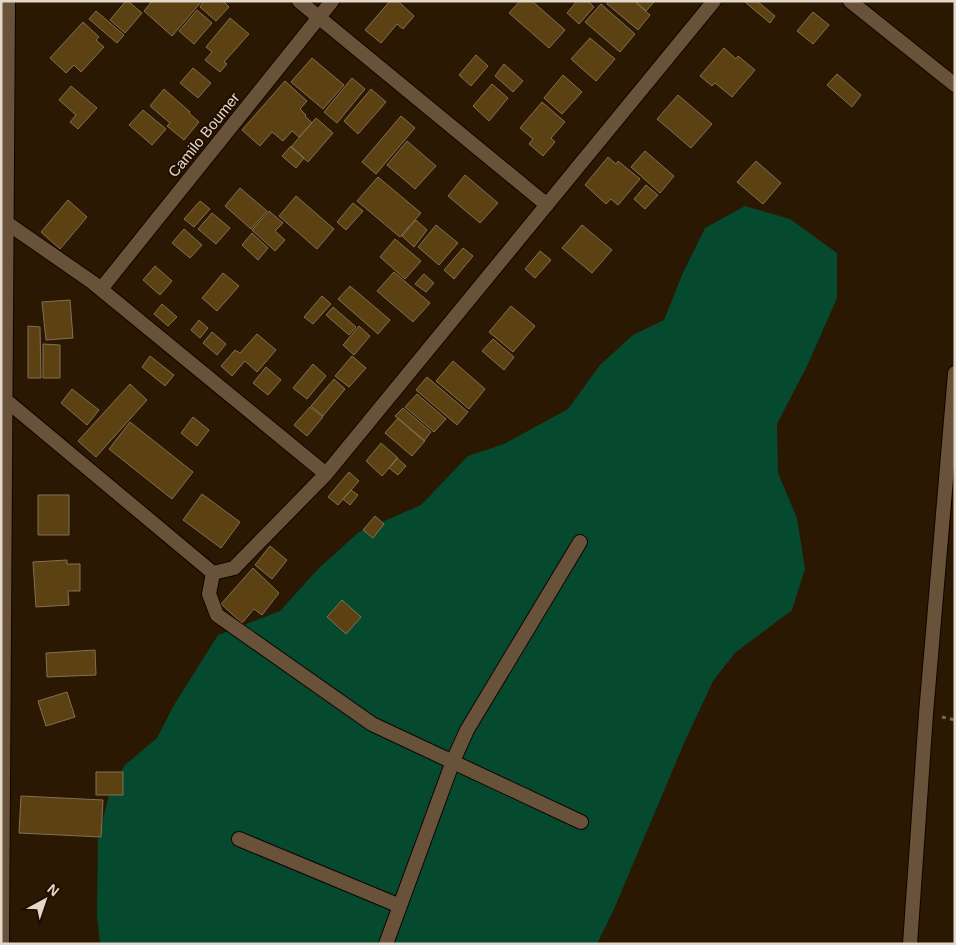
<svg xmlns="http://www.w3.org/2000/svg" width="956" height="945" font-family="Arial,sans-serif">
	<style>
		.green { fill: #05492f }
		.building { fill: #5c4212; stroke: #827054 }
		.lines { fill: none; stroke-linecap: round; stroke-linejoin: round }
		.minor-casing { stroke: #120300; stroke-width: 16 }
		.tertiary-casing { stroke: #120300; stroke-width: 16 }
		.path { stroke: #776855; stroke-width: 3; stroke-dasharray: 4 4; stroke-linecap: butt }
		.minor { stroke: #68523a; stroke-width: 14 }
		.tertiary { stroke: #68523a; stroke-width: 14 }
		.labels { text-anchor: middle; stroke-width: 4; stroke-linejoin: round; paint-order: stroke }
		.street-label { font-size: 15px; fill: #e4d8ca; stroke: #200f00 }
	</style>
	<rect width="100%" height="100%" fill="#2a1802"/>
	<path class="green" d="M745 206 790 219 837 253V298L808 364 777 424 778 473 797 518 805 569 792 610 735 653 713 681 685 741 614 909 597 944H100L97 915 98 839 111 787 125 765 157 738 174 705 218 635 280 611 318 569 359 532 421 505 468 456 504 444 568 409 600 365 633 335 664 320 682 275 705 228Z"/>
	<path class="building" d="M126 1H128L142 13 125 33 110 20Z
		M152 1H202L172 36 144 11Z
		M204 1H223L229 7 216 21 200 7Z
		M390 1H398L414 16 403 29 397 24 381 43 365 30Z
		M520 1H532L565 30 549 48 509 13Z
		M577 1H588L594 7 579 24 567 13Z
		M609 1H634L650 15 638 30 607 4Z
		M635 1H655L646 11Z
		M746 1H757L775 16 770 23 745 2Z
		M601 4 635 34 620 52 585 22Z
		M197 10 212 23 194 44 179 31Z
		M96 11 124 35 117 43 89 19Z
		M813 12 829 25 813 44 797 31Z
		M230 18 249 34 224 62 227 64 220 72 205 60 212 52 206 47Z
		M83 22 99 37 96 40 104 47 81 72 74 65 66 73 50 58Z
		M590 38 615 59 596 81 571 59Z
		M724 48 736 59 738 56 755 70 732 97 715 83 712 86 700 76Z
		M476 55 488 66 471 86 459 75Z
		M312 58 344 85 323 109 291 82Z
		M504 64 523 81 513 92 495 76Z
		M193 68 211 83 198 98 180 83Z
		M837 74 861 95 852 107 827 85Z
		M563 75 582 92 562 114 544 98Z
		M352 78 365 89 337 123 324 112Z
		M285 81 307 101 300 109 306 115 305 116 312 123 299 137 292 131 283 141 272 132 260 146 242 130Z
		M492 84 508 98 489 121 473 106Z
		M71 86 97 108 78 129 70 122 76 115 59 100Z
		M164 89 190 112 189 113 199 122 184 140 167 126 170 123 150 106Z
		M371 89 386 102 358 134 344 121Z
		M678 95 712 124 691 148 657 119Z
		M542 102 565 122 551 138 555 142 543 156 529 144 533 139 520 128Z
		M143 110 166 129 152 145 129 125Z
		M401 116 415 128 376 174 362 162Z
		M316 118 333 133 308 162 291 147Z
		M407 141 436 166 415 189 387 165Z
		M291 146 304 158 296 168 282 156Z
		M645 151 674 176 660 193 631 167Z
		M608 157 616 164 618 161 640 179 618 205 611 199 606 204 585 185Z
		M756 161 781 183 763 204 737 182Z
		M465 175 498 203 480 223 448 196Z
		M378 177 421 213 400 237 357 201Z
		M646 185 658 195 645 209 634 199Z
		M240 188 267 211 251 229 225 206Z
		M296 196 334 229 317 249 279 216Z
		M68 200 87 217 60 249 41 232Z
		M200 201 210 209 194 227 184 219Z
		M353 203 363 211 346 230 337 222Z
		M269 211 283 223 275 231 285 240 275 251 252 230Z
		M212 213 230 228 216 244 198 229Z
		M416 220 427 230 414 247 402 236Z
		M436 225 458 243 439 265 418 247Z
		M582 225 612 250 592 273 562 248Z
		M184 229 202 245 190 258 172 243Z
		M252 233 268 248 258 260 242 245Z
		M395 239 421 261 405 279 380 257Z
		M463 248 473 256 454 279 444 270Z
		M540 251 551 260 535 278 525 269Z
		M155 266 172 281 160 295 143 280Z
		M394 272 430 303 413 322 377 291Z
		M223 273 239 286 217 311 202 298Z
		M424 274 434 283 426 292 415 284Z
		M350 286 390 320 378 334 338 299Z
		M322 296 331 304 313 324 304 317Z
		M70 300 73 338 46 340 42 302Z
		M162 304 177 317 168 326 154 314Z
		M511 306 535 326 513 352 489 332Z
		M333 307 356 327 349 335 326 315Z
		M199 320 208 328 200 338 191 330Z
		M28 326 40 327 41 378H28Z
		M359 326 370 336 354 355 343 345Z
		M212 332 226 344 217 355 203 343Z
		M257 334 276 350 257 372 245 361 232 376 221 366 235 350 240 353Z
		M493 339 514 357 504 370 482 351Z
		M43 344 60 345V378H43Z
		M150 356 174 375 165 386 142 367Z
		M352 356 366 368 349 387 335 376Z
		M453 361 485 389 469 409 436 381Z
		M313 364 326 376 307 399 293 388Z
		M266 367 281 380 268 395 253 383Z
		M427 377 468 412 457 425 416 390Z
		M334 379 345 389 323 416 311 406Z
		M130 384 147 400 96 457 78 441Z
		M72 389 99 410 87 425 61 403Z
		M417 394 446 419 434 432 405 407Z
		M310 407 323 417 307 436 294 425Z
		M403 408 431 432 424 441 395 416Z
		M193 417 209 430 197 446 181 433Z
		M398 418 425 441 412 456 385 433Z
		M130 422 193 472 172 499 109 449Z
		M381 443 398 458 382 476 366 461Z
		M397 458 406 466 398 475 389 468Z
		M349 472 359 481 338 505 328 497Z
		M351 490 358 495 350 505 343 499Z
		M202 494 240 522 221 548 183 520Z
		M38 495H69V535H38Z
		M375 516 384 524 373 538 363 530Z
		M270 546 287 560 272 579 255 565Z
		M67 560V564H80V591H68L69 605 36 607 33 562Z
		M253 568 279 593 262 615 254 609 242 623 221 604Z
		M342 600 361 617 346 634 327 617Z
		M95 650 96 675 47 677 46 653Z
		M67 692 75 717 46 726 38 701Z
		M96 772H123V795H96Z
		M21 796 103 800 101 837 19 833Z"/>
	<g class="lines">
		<g class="minor-casing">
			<path id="minor" d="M299 1 547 205
				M850 1 955 85
				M7 223 92 282 326 474
				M101 289 332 1
				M1 396 213 573 234 568 326 474 714 1
				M213 573 209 594 217 615 372 724 581 822
				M239 839 400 906
				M386 944 453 761 467 730 580 542
				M910 944 926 714 955 373"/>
		</g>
		<g class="tertiary-casing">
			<path id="tertiary" d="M2 944 8 1"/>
		</g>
		<path class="path" d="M942 717 955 720"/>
		<use href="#minor" class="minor"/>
		<use href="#tertiary" class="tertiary"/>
	</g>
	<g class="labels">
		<g class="street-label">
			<text transform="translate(204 135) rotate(-51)" y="5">Camilo Boumer</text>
		</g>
	</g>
	<rect width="956" height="945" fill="none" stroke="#e4d8ca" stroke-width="5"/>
	<g transform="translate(45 900) rotate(40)" stroke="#200f00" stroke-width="4" paint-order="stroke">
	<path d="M0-4L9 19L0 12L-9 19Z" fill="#e4d8ca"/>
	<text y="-8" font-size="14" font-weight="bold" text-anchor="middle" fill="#e4d8ca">N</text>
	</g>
</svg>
